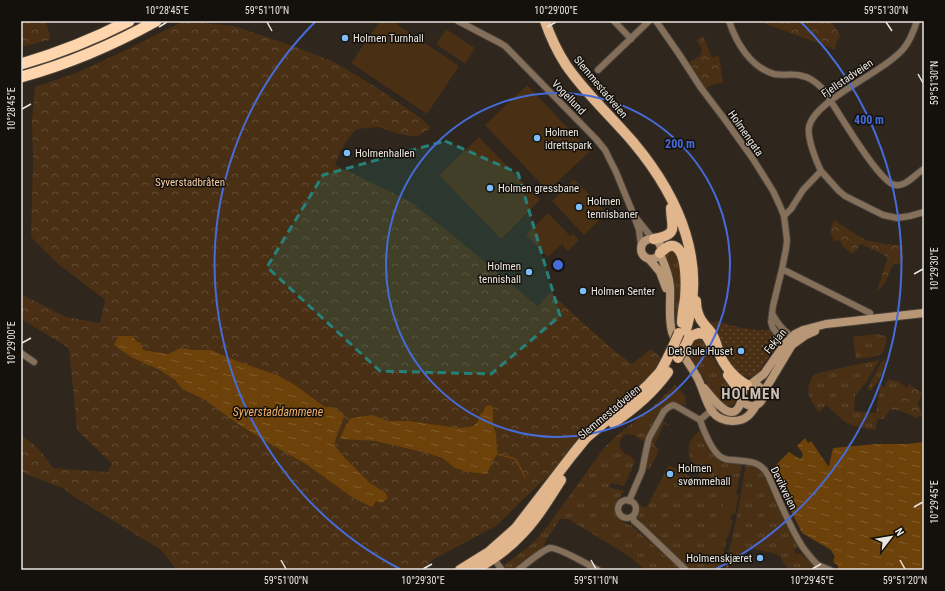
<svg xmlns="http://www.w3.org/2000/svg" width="945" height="591" font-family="'Roboto Condensed',sans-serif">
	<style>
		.grass { fill: url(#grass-tufts) }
		.forest { fill: url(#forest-crowns); fill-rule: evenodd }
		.garden { fill: url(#garden-dots) }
		.pitch { fill: #492f13 }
		.water { fill: url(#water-ripples) }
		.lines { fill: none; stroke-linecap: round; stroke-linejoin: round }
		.stream { stroke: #6d420a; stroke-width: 1.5 }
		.street-casing { stroke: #494138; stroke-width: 8 }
		.secondary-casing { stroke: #494138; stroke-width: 10 }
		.primary-casing { stroke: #494138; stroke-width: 12 }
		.highway-casing { stroke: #494138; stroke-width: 13 }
		.street { stroke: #846f5b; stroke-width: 6 }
		.secondary { stroke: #b89777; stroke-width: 8 }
		.primary { stroke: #e1b68c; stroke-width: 10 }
		.highway { stroke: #fed5ad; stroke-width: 11 }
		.primary-bridge-casing { stroke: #494138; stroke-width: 12; stroke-linecap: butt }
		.primary-bridge { stroke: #e1b68c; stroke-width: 10 }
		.marked { fill: #258179; fill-opacity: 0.2; stroke: #258179; stroke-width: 3; stroke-dasharray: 8 5; stroke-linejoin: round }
		.ticks { fill: none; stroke: #ebe5df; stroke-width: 1.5 }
		.ring { fill: none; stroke: #466cd9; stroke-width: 2 }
		.poi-dot { fill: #7bbef8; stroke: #14100c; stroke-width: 1.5 }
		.labels { text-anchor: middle; stroke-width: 3; stroke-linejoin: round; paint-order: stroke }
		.poi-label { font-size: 11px; fill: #ebe5df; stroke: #14100c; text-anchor: start }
		.street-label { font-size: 11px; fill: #ebe5df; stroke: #14100c }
		.park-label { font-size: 11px; fill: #f7cea5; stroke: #14100c }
		.water-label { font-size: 12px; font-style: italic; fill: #f2af68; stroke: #14100c }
		.district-label { font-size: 15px; font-weight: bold; letter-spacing: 1px; fill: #ccc0b4; stroke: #14100c }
		.centre { fill: #466cd9; stroke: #14100c; stroke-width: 2 }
		.ring-label { font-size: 12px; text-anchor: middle; font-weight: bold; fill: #466cd9; stroke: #14100c; stroke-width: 3; stroke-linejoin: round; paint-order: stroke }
		.neatline { fill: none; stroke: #ebe5df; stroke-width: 1.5 }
		.ticks-label { font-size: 10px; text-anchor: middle; fill: #ebe5df }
	</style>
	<defs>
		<pattern id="grass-tufts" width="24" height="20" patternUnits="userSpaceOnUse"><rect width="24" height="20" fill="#492f13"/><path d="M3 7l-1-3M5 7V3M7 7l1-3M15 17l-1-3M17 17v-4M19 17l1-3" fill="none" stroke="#634d35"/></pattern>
		<pattern id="forest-crowns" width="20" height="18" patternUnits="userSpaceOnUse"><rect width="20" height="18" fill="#492f13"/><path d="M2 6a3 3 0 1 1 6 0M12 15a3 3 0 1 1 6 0" fill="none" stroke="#634d35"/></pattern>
		<pattern id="garden-dots" width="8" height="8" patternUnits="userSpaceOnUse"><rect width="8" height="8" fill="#492f13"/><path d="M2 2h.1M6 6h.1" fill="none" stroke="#634d35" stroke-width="1.8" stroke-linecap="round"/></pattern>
		<pattern id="water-ripples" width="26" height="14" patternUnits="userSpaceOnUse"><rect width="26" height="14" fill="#6d420a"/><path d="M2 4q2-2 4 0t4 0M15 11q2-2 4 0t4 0" fill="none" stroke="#825d2d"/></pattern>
	</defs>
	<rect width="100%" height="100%" fill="#2f261d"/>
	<path class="grass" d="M672 250 677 252 683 269 680 312 676 327C673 317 676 306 675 296 674 282 669 269 666 256L667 253Z
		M877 334 885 336 887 338C886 342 885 350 882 353 877 358 862 358 856 359L853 337Z
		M701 337 707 342 712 357 735 393 736 400 735 403 732 406 724 405 719 402 709 387 687 352 694 340Z
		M879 360V361L867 381 855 396 854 411 876 413 875 419H877L876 430 856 427 845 422 826 405 819 412C812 402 805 395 810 382 811 379 812 377 815 374L849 366Z
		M885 360 886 362 879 380 871 390H867L871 381 882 361Z
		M888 379 899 382 907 388 897 402 885 406 879 405 877 407 880 384 884 387 886 384Z
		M675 385 685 396 686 406C677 402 673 399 664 407L644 442 634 435 626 434 620 440V448L625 454 631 456 635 462 624 486 611 483 609 487 624 491 614 506 616 515 622 522 632 526 681 570H645L629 556 568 519H560L546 540 543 548 515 570H505L504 565 532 544 546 528 604 448 616 436 650 409Z
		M663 421 669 425 668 426 664 424 654 445 658 448 659 450 649 470 646 469 648 451 649 446Z
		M700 430C705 440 711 453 720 459 725 462 736 463 742 465L720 570H692L637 518 639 510 638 504 646 508 669 465 698 481 701 478C689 461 681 445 700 430Z
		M746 465 758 468 765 474 799 547 794 550 796 554 800 553 818 570H796L794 568 791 570C782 565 785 561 779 556 778 555 775 554 773 553L749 548 745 551V553C739 558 729 563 727 570H725L737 515Z"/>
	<path class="forest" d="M21 21H46L50 37 49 40 21 47Z
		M184 21 234 26 299 48 334 62 376 87 422 119 431 128 418 136H409L395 133 385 129 377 127 357 129 350 136 340 152 335 165 411 202 472 251 538 307 550 292C577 317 603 343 632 364L651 349 661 358 653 374 563 463 532 491 496 526 432 560 424 570H177L161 550 73 496 65 489 21 472V435L38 448 53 468 108 472 112 464 77 430 69 348 21 319V294L66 317 100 323 105 300 57 263 31 237 33 161 32 120 35 87 76 73 122 52ZM133 336 136 341 141 343 143 350 168 354 181 348 195 350H211L237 361 277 375 295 385 325 407H332L338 433 334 444 342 455 370 483 385 492 376 501 263 440 231 419 205 400 182 389 175 380 158 369ZM486 407H493V424L496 434 455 468 442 458 427 453 375 441 340 439 372 415 389 421H409L459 428 472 426 478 421 480 414 483 412Z
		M758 21H824L832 23 840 35 834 49Z
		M703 36 712 57 719 56 723 83 713 84 705 89 697 78 689 62 700 56 702 50 697 40Z
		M834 220 865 240 885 244 903 245V264H893L885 283 876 293 888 257 861 244 853 254 842 246 840 240 834 241 830 231Z
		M909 384 922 393 918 404 923 415 916 418C909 414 898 409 890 410L883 419H875L877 407 879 405 885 406 897 402Z"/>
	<path class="garden" d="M710 321 714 323 717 321C736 327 750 331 770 330L777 340V344L759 372 753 377H746L740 374 730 364 708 324Z"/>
	<path class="pitch" d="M380 21H392L459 66 427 114 351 63Z
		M446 29 475 48 465 64 436 44Z
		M527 85 590 151 548 191 485 125Z
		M479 137 540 200 501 239 439 175Z
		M574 179 607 213 584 235 552 201Z
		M548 213 570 236 573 234 579 240 568 251 562 245 564 242 548 257 526 235Z
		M727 492 739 495 735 514 722 511Z
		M720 517 733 520 728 538 716 535Z
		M712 542 724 545 720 563 708 560Z"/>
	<path class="water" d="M118 336H133L136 341 141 343 143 350 168 354 181 348 195 350H211L237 361 277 375 295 385 325 407H332L343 413 344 416 334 444 342 455 370 483 385 492 388 498 382 503 376 501 372 507 352 497 306 464 263 440 231 419 205 400 182 389 175 380 158 369 131 357 114 345Z
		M490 405 493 407V424L496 434 497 454 488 471 486 474 469 472 455 468 442 458 427 453 375 441 340 439 345 427 351 418 372 415 389 421H409L459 428 473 426 478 421 480 414 483 412 486 406Z
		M805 438 808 443 811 441 828 466H829L833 448 876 444H906L924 442V570H838V565L834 563 833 560 835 557 831 550 802 533 771 470 789 452 800 459 803 456 802 452 797 446Z"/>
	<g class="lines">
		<path class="stream" d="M497 454 516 459 525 477"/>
		<g class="street-casing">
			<path id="street" d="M458 21 500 43 505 46 596 139 605 150 616 172 634 216 639 230 641 246
				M614 21 631 39
				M656 21 679 54 701 88 723 117 753 159 773 191 780 206 784 216 787 240 786 249 782 269 773 306 771 322 773 328 781 339 790 344
				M729 21C736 42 750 67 774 74 783 76 793 73 802 76 810 77 817 83 823 89 835 106 878 182 895 185 906 187 915 174 924 169
				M598 70 649 21
				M821 171 839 191 845 196 883 215 897 218 910 216 924 212
				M784 216 791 209 803 190 821 171C816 161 807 138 809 127 814 100 885 72 904 48 910 41 914 30 917 21
				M636 218 653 239
				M782 269 870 313
				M772 313C775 319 779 325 784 330 787 333 791 335 793 339
				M21 353 34 362
				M700 420 714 408
				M618 509a9 9 0 1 1 18 0a9 9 0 1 1-18 0Z
				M629 501 642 471 646 451 649 438 664 411 669 407 673 405 676 406 700 420C703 429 712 452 721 457 724 459 729 460 733 460 748 462 760 460 768 475 779 499 788 524 802 546 808 555 815 562 822 570
				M633 516 634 521 640 526 686 570
				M492 556 502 570
				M818 565 830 570
				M518 570C525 565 542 550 550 548 558 547 589 565 598 570"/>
		</g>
		<g class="secondary-casing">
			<path id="secondary" d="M641 249a10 10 0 1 1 20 0a10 10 0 1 1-20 0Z
				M660 254C664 263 669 275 670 286 671 301 668 317 672 332 677 348 689 363 697 377 707 395 706 421 733 421 746 421 751 414 757 404
				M649 259 660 272 666 288
				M751 384 764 374 782 348 787 342 795 334 803 330 826 324 924 313
				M741 395a11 11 0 1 1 22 0a11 11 0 1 1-22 0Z
				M704 388C713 399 735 430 742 398
				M763 393 792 345 806 335 815 331"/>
		</g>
		<g class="primary-casing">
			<path id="primary" d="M545 21C550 36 557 51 566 65 585 93 611 116 633 142 680 198 711 268 682 341
				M654 239C680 234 671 227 671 208
				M660 253C665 249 670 243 676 247 687 254 686 286 685 298 684 306 682 314 682 323
				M696 301C696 310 698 317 704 324 707 328 711 331 713 336 716 341 717 347 719 353 724 366 735 379 747 385
				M685 346 691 336 699 333 706 335 711 344
				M728 375 735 385 742 392
				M613 423C634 409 653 393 668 372
				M460 570 489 552 516 528 573 454 586 438 636 396 648 385 660 372 665 363 672 349
				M475 570C491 560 506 551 519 537 536 521 548 500 561 480"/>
		</g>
		<g class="highway-casing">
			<path id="highway" d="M21 64C59 53 94 39 129 21
				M21 77C68 64 113 45 156 21"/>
		</g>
		<use href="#street" class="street"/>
		<use href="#secondary" class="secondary"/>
		<use href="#primary" class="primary"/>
		<use href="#highway" class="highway"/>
		<g class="primary-bridge-casing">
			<path id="primary-bridge" d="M672 349 679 333
				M678 358 685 346"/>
		</g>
		<use href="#primary-bridge" class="primary-bridge"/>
	</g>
	<path class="marked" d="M445 141 518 173 560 316 491 374 380 371 267 267 323 175Z"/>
	<path class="ticks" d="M267 22 272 31M886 22 892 31M159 27 167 22M547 27 556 22M918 74 923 83M22 109 31 104M914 274 923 269M22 343 31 338M914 507 923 502M281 560 286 569M591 560 596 569M900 560 905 569M423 569 432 564M812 569 821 564"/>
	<g class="ring">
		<circle cx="558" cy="265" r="172"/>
		<path d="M400 569A343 343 0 0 1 315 22M801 22A343 343 0 0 1 716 569"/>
	</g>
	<g class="poi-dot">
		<circle cx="345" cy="38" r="4"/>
		<circle cx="537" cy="138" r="4"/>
		<circle cx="347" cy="153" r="4"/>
		<circle cx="490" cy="188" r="4"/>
		<circle cx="579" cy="207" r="4"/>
		<circle cx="529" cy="272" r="4"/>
		<circle cx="583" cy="291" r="4"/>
		<circle cx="741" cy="351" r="4"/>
		<circle cx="670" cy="474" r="4"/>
		<circle cx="760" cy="558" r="4"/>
	</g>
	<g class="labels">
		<g class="poi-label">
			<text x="353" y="42">Holmen Turnhall</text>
			<text x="545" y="136">Holmen<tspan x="545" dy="13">idrettspark</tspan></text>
			<text x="355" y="157">Holmenhallen</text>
			<text x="498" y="192">Holmen gressbane</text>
			<text x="587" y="205">Holmen<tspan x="587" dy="13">tennisbaner</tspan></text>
			<text x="521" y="270" text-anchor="end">Holmen<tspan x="521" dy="13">tennishall</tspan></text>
			<text x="591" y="295">Holmen Senter</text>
			<text x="733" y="355" text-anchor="end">Det Gule Huset</text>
			<text x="678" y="472">Holmen<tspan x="678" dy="13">svømmehall</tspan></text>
			<text x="752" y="562" text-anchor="end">Holmenskjæret</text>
		</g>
		<g class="street-label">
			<text transform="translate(847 78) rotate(-34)" y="4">Fjellstadveien</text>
			<text transform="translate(601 87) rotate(50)" y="4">Slemmestadveien</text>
			<text transform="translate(569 97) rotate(46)" y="4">Vogellund</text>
			<text transform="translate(746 133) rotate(55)" y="4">Holmengata</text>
			<text transform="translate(775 341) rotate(-51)" y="4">Fekjan</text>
			<text transform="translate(609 412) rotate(-40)" y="4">Slemmestadveien</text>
			<text transform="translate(784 488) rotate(64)" y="4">Devikveien</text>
		</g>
		<g class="park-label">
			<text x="190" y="186">Syverstadbråten</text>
		</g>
		<g class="water-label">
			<text x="278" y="416">Syverstaddammene</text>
		</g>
		<g class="district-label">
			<text x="751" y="399">HOLMEN</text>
		</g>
	</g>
	<circle cx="558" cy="265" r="6" class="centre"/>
	<g class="ring-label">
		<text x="869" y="124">400 m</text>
		<text x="680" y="148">200 m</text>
	</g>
	<rect width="945" height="591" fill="none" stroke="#14100c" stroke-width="44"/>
	<g transform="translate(891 537) rotate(59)" stroke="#14100c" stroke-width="3" paint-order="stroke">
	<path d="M0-3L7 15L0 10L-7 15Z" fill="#ebe5df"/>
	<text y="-6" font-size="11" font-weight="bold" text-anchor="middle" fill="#ebe5df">N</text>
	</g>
	<rect x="22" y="22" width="901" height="547" class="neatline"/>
	<g class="ticks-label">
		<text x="167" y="14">10°28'45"E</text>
		<text x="267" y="14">59°51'10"N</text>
		<text x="556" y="14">10°29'00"E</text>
		<text x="886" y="14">59°51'30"N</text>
		<text transform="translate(934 83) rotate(-90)" y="4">59°51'30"N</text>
		<text transform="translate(11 109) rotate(-90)" y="4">10°28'45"E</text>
		<text transform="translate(934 269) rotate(-90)" y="4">10°29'30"E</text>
		<text transform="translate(11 343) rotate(-90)" y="4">10°29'00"E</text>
		<text transform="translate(934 502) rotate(-90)" y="4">10°29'45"E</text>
		<text x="286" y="584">59°51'00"N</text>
		<text x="423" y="584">10°29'30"E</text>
		<text x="596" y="584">59°51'10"N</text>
		<text x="812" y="584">10°29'45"E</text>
		<text x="905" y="584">59°51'20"N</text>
	</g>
</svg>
